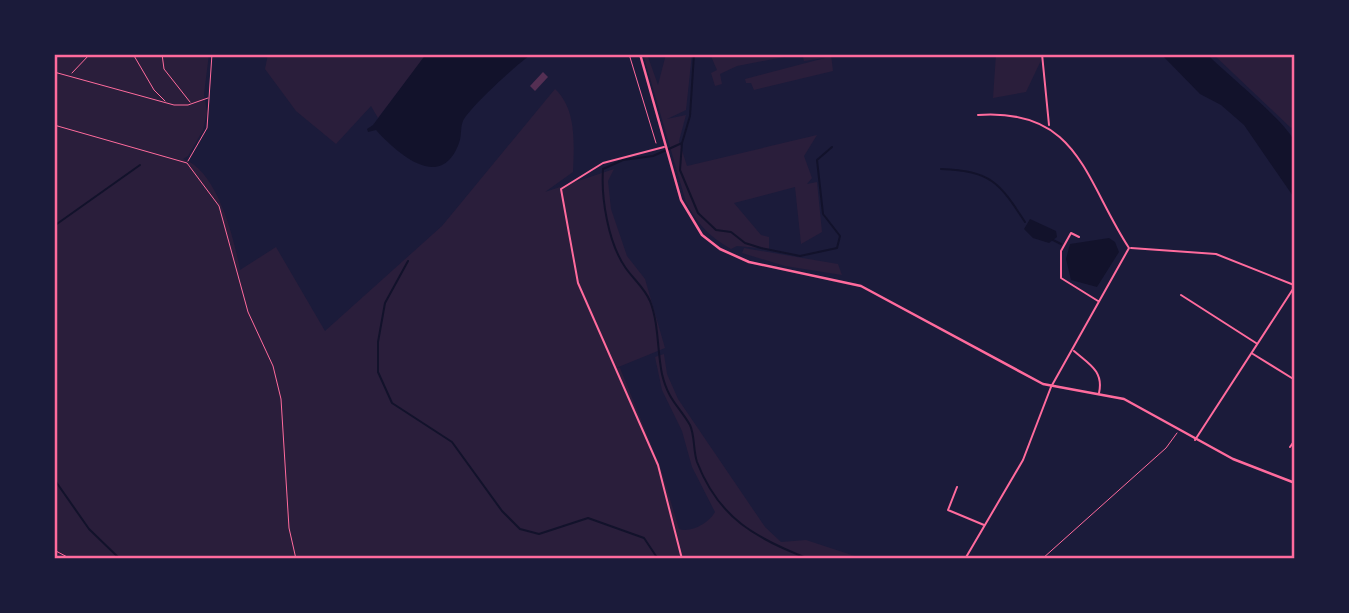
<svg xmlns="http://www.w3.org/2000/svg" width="1349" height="613" font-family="Inter,sans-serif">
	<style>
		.green { fill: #2a1e3b }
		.water { fill: #12122b }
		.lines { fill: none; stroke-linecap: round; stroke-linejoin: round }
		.stream { stroke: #12122b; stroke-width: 2 }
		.building { fill: #542f53 }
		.path { stroke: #ff6b9d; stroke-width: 1 }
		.service { stroke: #ff6b9d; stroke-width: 1 }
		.minor { stroke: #ff6b9d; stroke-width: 2 }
		.tertiary { stroke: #ff6b9d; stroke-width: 2.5 }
		.neatline { fill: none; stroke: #ff6b9d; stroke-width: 2.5 }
	</style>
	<rect width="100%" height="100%" fill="#1b1b3a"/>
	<path class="green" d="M54 54H209L204 94 207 113 203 130 188 156 183 159C217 170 234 238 240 270L276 247 325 331 442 226 555 89C577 109 574 145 573 172L545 192 614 169 608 181 611 209 627 256 645 279 665 348 616 368H620L661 469 679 529C691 533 709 523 715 512L692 467 682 431 662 390 655 357 664 354 667 374 678 399 765 527 781 542 806 540 864 559H54Z
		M268 54H427L378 118 371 106 336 144 296 111 265 69Z
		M643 54H647L658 85 666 54H692L686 110 667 119 686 115 679 141 687 166 817 135 804 156 812 178 807 184 817 182 822 232 801 244 795 187 734 203 761 235 769 237V249L737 246 731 249C709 236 698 225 686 202Z
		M710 54H800L737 66 720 74 722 84 715 86 711 73 717 70Z
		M802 54H831L833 71 754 90 751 83H746L745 79 825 58 804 61Z
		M996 54H1044L1026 92 993 98Z
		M1213 54H1295V124L1291 128Z
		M744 248 838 264 842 275 785 266 742 253Z"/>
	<path class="water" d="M426 54H532C519 62 469 108 463 121 460 128 462 136 459 143 441 193 397 153 376 130L368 132 367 129 373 125Z
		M1161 54H1207C1224 72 1292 126 1295 144 1297 161 1295 181 1295 199L1244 125 1221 105 1200 94Z
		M1030 219 1056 231 1057 237 1049 243 1033 238 1024 229Z
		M1109 238 1115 242 1119 252 1097 287 1071 280 1066 259 1070 244Z"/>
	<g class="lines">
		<path class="stream" d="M694 54 690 116 682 143 680 170 698 213 716 230 731 232 745 243 761 248 800 256 837 248 840 236 823 214 817 160 832 147
			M682 143 653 156 623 160 603 169C601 198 608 242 625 267 633 279 644 287 650 301 659 324 657 350 662 374 668 400 679 406 690 425 695 436 693 450 697 462 719 519 756 538 809 559
			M941 169C991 171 999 182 1025 222
			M54 226 140 165
			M1053 240 1061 244
			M408 261 385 303 378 342V372L392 403 452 442 502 511 520 529 539 534 588 518 644 538 658 559
			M54 479 89 529 120 559"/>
	</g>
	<path class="building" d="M543 72 548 77 535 91 530 86Z"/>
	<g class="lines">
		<path class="path" d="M629 54 656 143
			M54 550 71 559
			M1042 559 1166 448 1177 433"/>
		<path class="service" d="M133 54 154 90 165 101
			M162 54 164 69 190 102
			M54 72 174 105H188L208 98
			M72 73 90 54
			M54 125 187 163 219 206 248 312 273 366 281 399 289 528 296 559
			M188 161 207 128 212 54"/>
		<path class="minor" d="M1042 54 1049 125
			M664 147 603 163 561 189 578 283 658 465 682 559
			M1079 237 1071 233 1061 251V278L1098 301
			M1131 248 1216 254 1294 285
			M1181 295 1256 343
			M1074 351C1089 364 1104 371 1099 393
			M1253 354 1295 380
			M1195 440 1295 286
			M1290 447 1295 440
			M957 487 948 510 984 525
			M965 559 1023 460 1051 387 1129 248C1084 179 1079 108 978 115"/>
		<path class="tertiary" d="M640 54 681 200 702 235 720 249 749 262 861 286 1043 384 1124 399 1233 459 1295 483"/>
	</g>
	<rect width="1349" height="613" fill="none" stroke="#1b1b3a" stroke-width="112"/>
	<rect x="56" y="56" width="1237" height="501" class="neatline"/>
</svg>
